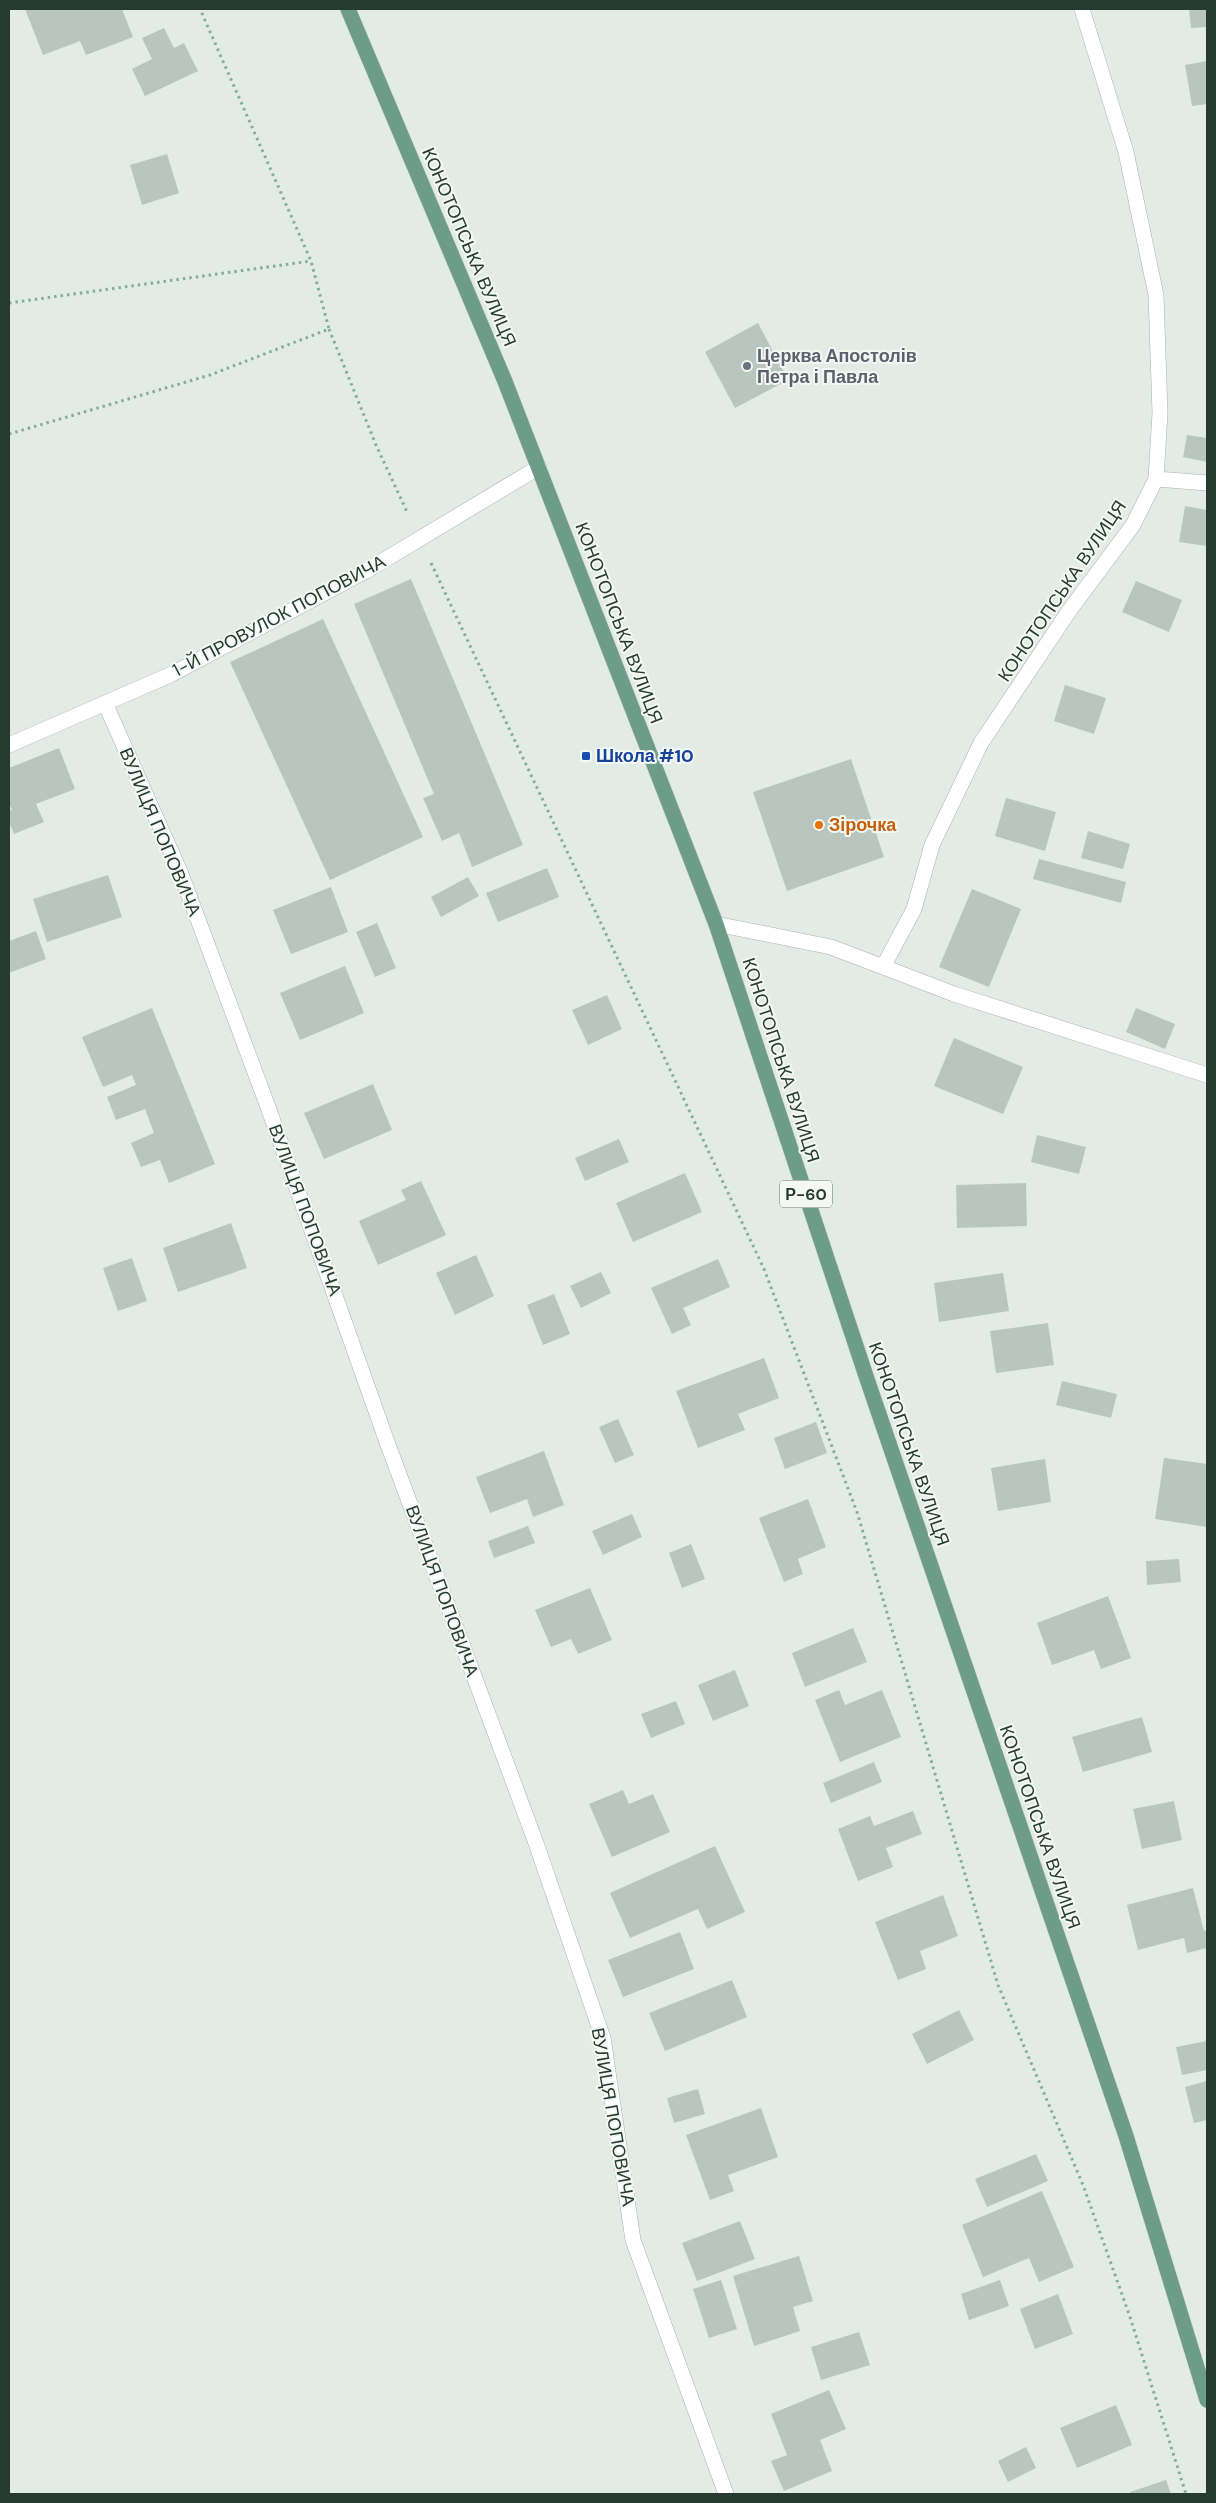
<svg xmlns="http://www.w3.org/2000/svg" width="1216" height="2503" font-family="'DM Sans',sans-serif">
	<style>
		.building { fill: #b9c6c0 }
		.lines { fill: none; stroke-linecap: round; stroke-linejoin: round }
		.minor-casing { stroke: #a6b3ad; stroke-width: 16 }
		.primary-casing { stroke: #c2c8c6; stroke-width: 16 }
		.path { stroke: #87ac9c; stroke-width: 3; stroke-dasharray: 2.5 4; stroke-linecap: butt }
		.minor { stroke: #fff; stroke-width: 15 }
		.primary { stroke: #6d9c8a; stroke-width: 15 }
		.worship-dot { fill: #6b7280; stroke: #f4f8f5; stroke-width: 2 }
		.transit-dot { fill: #1a4fb4; stroke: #f4f8f5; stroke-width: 2 }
		.food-dot { fill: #e8710a; stroke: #f4f8f5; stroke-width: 2 }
		.labels { text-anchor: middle; stroke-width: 4; stroke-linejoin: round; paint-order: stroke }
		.shield { fill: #f4f8f5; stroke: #63746c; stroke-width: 1 }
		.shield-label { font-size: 16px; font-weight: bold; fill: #253b32 }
		.street-label { font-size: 18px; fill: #253b32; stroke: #f4f8f5 }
		.worship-label { font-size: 18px; font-weight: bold; fill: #5b616d; stroke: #f4f8f5; text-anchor: start }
		.transit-label { font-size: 18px; font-weight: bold; fill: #164399; stroke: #f4f8f5; text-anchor: start }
		.food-label { font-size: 18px; font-weight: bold; fill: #c56008; stroke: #f4f8f5; text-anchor: start }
	</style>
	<rect width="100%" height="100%" fill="#e3ebe7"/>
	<path class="building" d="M25 9H122L133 37 86 55 80 41 43 55Z
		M1189 9H1207V27L1191 28Z
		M164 28 174 48 184 43 198 71 145 96 132 69 152 59 142 38Z
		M1207 61V104L1192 106 1185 65Z
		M167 154 179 193 142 205 130 165Z
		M758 323 788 380 735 408 705 352Z
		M1187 435 1207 438V462L1183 457Z
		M1185 506 1207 510V546L1179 542Z
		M411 579 523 845 472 867 459 833 442 841 423 798 434 794 354 604Z
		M1136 581 1182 600 1169 632 1122 612Z
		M323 619 423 837 330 880 230 662Z
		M1065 685 1106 698 1094 734 1054 721Z
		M59 748 75 789 36 804 44 822 14 834 9 822V811L12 810 9 803V768Z
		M851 759 884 857 787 891 753 792Z
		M1006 798 1056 812 1045 851 995 836Z
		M1088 831 1130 844 1123 869 1081 858Z
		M1039 859 1126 882 1121 903 1033 879Z
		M547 868 559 897 498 922 486 893Z
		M108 875 122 917 47 942 33 899Z
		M468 877 479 896 441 917 431 897Z
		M331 887 348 932 291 954 273 910Z
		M972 889 1021 909 989 987 939 967Z
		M377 923 396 968 375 977 356 932Z
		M36 931 46 959 9 973V941Z
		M345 966 364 1013 300 1040 280 993Z
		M607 995 622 1029 588 1045 572 1010Z
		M152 1008 215 1164 169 1183 160 1160 141 1167 131 1143 154 1133 145 1109 116 1120 107 1097 136 1085 132 1075 103 1087 82 1037Z
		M1136 1008 1175 1024 1165 1049 1126 1032Z
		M954 1038 1023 1067 1003 1114 934 1086Z
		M373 1084 392 1130 324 1159 304 1113Z
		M1037 1135 1086 1147 1079 1174 1031 1162Z
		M619 1139 629 1162 585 1181 575 1158Z
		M685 1173 702 1212 633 1242 616 1203Z
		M421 1181 446 1235 378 1265 359 1221 406 1200 401 1190Z
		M1026 1183 1027 1226 957 1228 956 1185Z
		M231 1223 247 1268 178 1292 163 1248Z
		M476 1255 494 1296 455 1315 436 1273Z
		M132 1258 147 1301 118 1311 103 1268Z
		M718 1259 730 1287 683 1308 691 1325 672 1334 651 1288Z
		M601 1272 611 1293 581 1308 570 1286Z
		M1003 1273 1009 1311 939 1322 934 1283Z
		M554 1294 570 1334 543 1345 527 1305Z
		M1048 1323 1054 1365 996 1373 990 1331Z
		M764 1358 779 1398 738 1414 745 1430 698 1448 676 1391Z
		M1062 1381 1117 1394 1111 1418 1056 1405Z
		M618 1419 634 1455 615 1463 599 1427Z
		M816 1422 827 1453 785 1469 774 1438Z
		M544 1451 564 1505 533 1517 527 1499 490 1513 476 1477Z
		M1164 1458 1207 1464V1527L1155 1519Z
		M1045 1459 1051 1502 998 1511 991 1468Z
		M808 1499 826 1547 798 1559 803 1574 784 1582 759 1518Z
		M632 1514 642 1537 603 1555 592 1531Z
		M528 1526 535 1543 494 1558 488 1541Z
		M691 1544 705 1579 682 1588 669 1553Z
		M1179 1559 1181 1582 1147 1585 1146 1561Z
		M590 1588 612 1640 578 1654 571 1639 551 1647 535 1610Z
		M1108 1596 1131 1658 1101 1669 1094 1650 1052 1665 1037 1623Z
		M853 1628 867 1662 805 1687 792 1653Z
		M735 1670 749 1706 713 1721 698 1685Z
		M839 1690 845 1705 882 1690 901 1737 840 1762 815 1700Z
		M676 1701 685 1724 651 1738 641 1714Z
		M1142 1717 1152 1752 1083 1772 1072 1737Z
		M874 1762 882 1782 831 1803 823 1783Z
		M623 1790 629 1804 653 1794 670 1832 612 1857 589 1804Z
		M1174 1801 1182 1840 1142 1849 1133 1809Z
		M913 1811 922 1834 886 1848 893 1867 858 1881 838 1829 870 1816 874 1826Z
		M715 1846 745 1912 707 1929 698 1909 630 1938 610 1893Z
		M1193 1888 1204 1931 1207 1930V1948L1187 1953 1184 1938 1138 1950 1127 1905Z
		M943 1895 958 1936 920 1951 926 1969 898 1980 875 1922Z
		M680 1932 694 1969 623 1997 608 1960Z
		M732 1980 747 2017 665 2051 649 2013Z
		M959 2010 974 2040 927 2064 912 2034Z
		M1207 2041V2070L1182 2075 1176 2047Z
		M1207 2081V2120L1194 2123 1185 2087Z
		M698 2089 705 2114 674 2123 667 2098Z
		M761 2108 778 2157 728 2175 734 2191 710 2200 686 2135Z
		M1036 2154 1048 2181 987 2207 975 2179Z
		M1042 2191 1074 2267 1039 2282 1029 2258 983 2277 962 2225Z
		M740 2221 755 2259 697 2281 682 2243Z
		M799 2256 813 2301 793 2307 800 2331 754 2346 733 2276Z
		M721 2280 737 2329 709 2338 693 2289Z
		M1000 2280 1009 2306 969 2320 961 2294Z
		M1058 2294 1073 2334 1035 2349 1020 2309Z
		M859 2332 870 2365 821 2380 811 2347Z
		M829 2390 846 2429 820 2440 832 2471 784 2491 771 2461 787 2455 771 2414Z
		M1116 2405 1132 2445 1077 2468 1060 2428Z
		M1026 2447 1036 2468 1008 2482 998 2461Z
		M1166 2480 1171 2494H1131L1130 2492Z"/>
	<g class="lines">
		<g class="minor-casing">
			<path id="minor" d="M1156 479 1207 483
				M105 703 181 874 268 1107 387 1442 536 1843 603 2038 633 2240 726 2494
				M9 745 172 674 366 571 539 467
				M716 924 831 947 954 994 1207 1075
				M883 967 914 909 932 845 981 743 1069 611 1133 525 1156 479 1160 413 1156 295 1126 152 1082 9"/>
		</g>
		<g class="primary-casing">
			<path id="primary" d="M348 9 504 379 716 924 867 1379 1126 2136 1207 2400"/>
		</g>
		<path class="path" d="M9 303 311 261
			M329 329 376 445 408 514
			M9 434 210 375 329 329 311 261 200 9
			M431 563 764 1269 857 1512 998 1985 1083 2185 1130 2317 1186 2494"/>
		<use href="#minor" class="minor"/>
		<use href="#primary" class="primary"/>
	</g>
	<circle class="worship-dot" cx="747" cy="366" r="5"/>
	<rect class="transit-dot" x="581" y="751" width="10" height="10" rx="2.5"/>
	<circle class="food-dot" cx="819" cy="825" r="5"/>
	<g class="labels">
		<rect class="shield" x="780" y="1180.5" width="52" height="27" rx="4"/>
		<g class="shield-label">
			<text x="806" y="1200">Р-60</text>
		</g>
		<g class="street-label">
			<text transform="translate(469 247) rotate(67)" y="6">КОНОТОПСЬКА ВУЛИЦЯ</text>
			<text transform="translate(1062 591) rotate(-56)" y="6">КОНОТОПСЬКА ВУЛИЦЯ</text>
			<text transform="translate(279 616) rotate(-28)" y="6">1-Й ПРОВУЛОК ПОПОВИЧА</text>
			<text transform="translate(619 623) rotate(69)" y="6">КОНОТОПСЬКА ВУЛИЦЯ</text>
			<text transform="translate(160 832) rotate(67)" y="6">ВУЛИЦЯ ПОПОВИЧА</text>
			<text transform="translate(781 1060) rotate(72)" y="6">КОНОТОПСЬКА ВУЛИЦЯ</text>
			<text transform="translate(305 1210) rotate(70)" y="6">ВУЛИЦЯ ПОПОВИЧА</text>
			<text transform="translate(909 1444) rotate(71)" y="6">КОНОТОПСЬКА ВУЛИЦЯ</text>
			<text transform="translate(442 1591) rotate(70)" y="6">ВУЛИЦЯ ПОПОВИЧА</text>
			<text transform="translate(1040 1827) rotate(71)" y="6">КОНОТОПСЬКА ВУЛИЦЯ</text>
			<text transform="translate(613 2117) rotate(80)" y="6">ВУЛИЦЯ ПОПОВИЧА</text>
		</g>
		<g class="worship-label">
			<text x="757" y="362">Церква Апостолів<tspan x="757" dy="21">Петра і Павла</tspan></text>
		</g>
		<g class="transit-label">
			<text x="596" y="762">Школа #10</text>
		</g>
		<g class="food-label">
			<text x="829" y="831">Зірочка</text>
		</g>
	</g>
	<rect width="1216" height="2503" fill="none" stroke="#253b32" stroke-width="20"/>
</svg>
